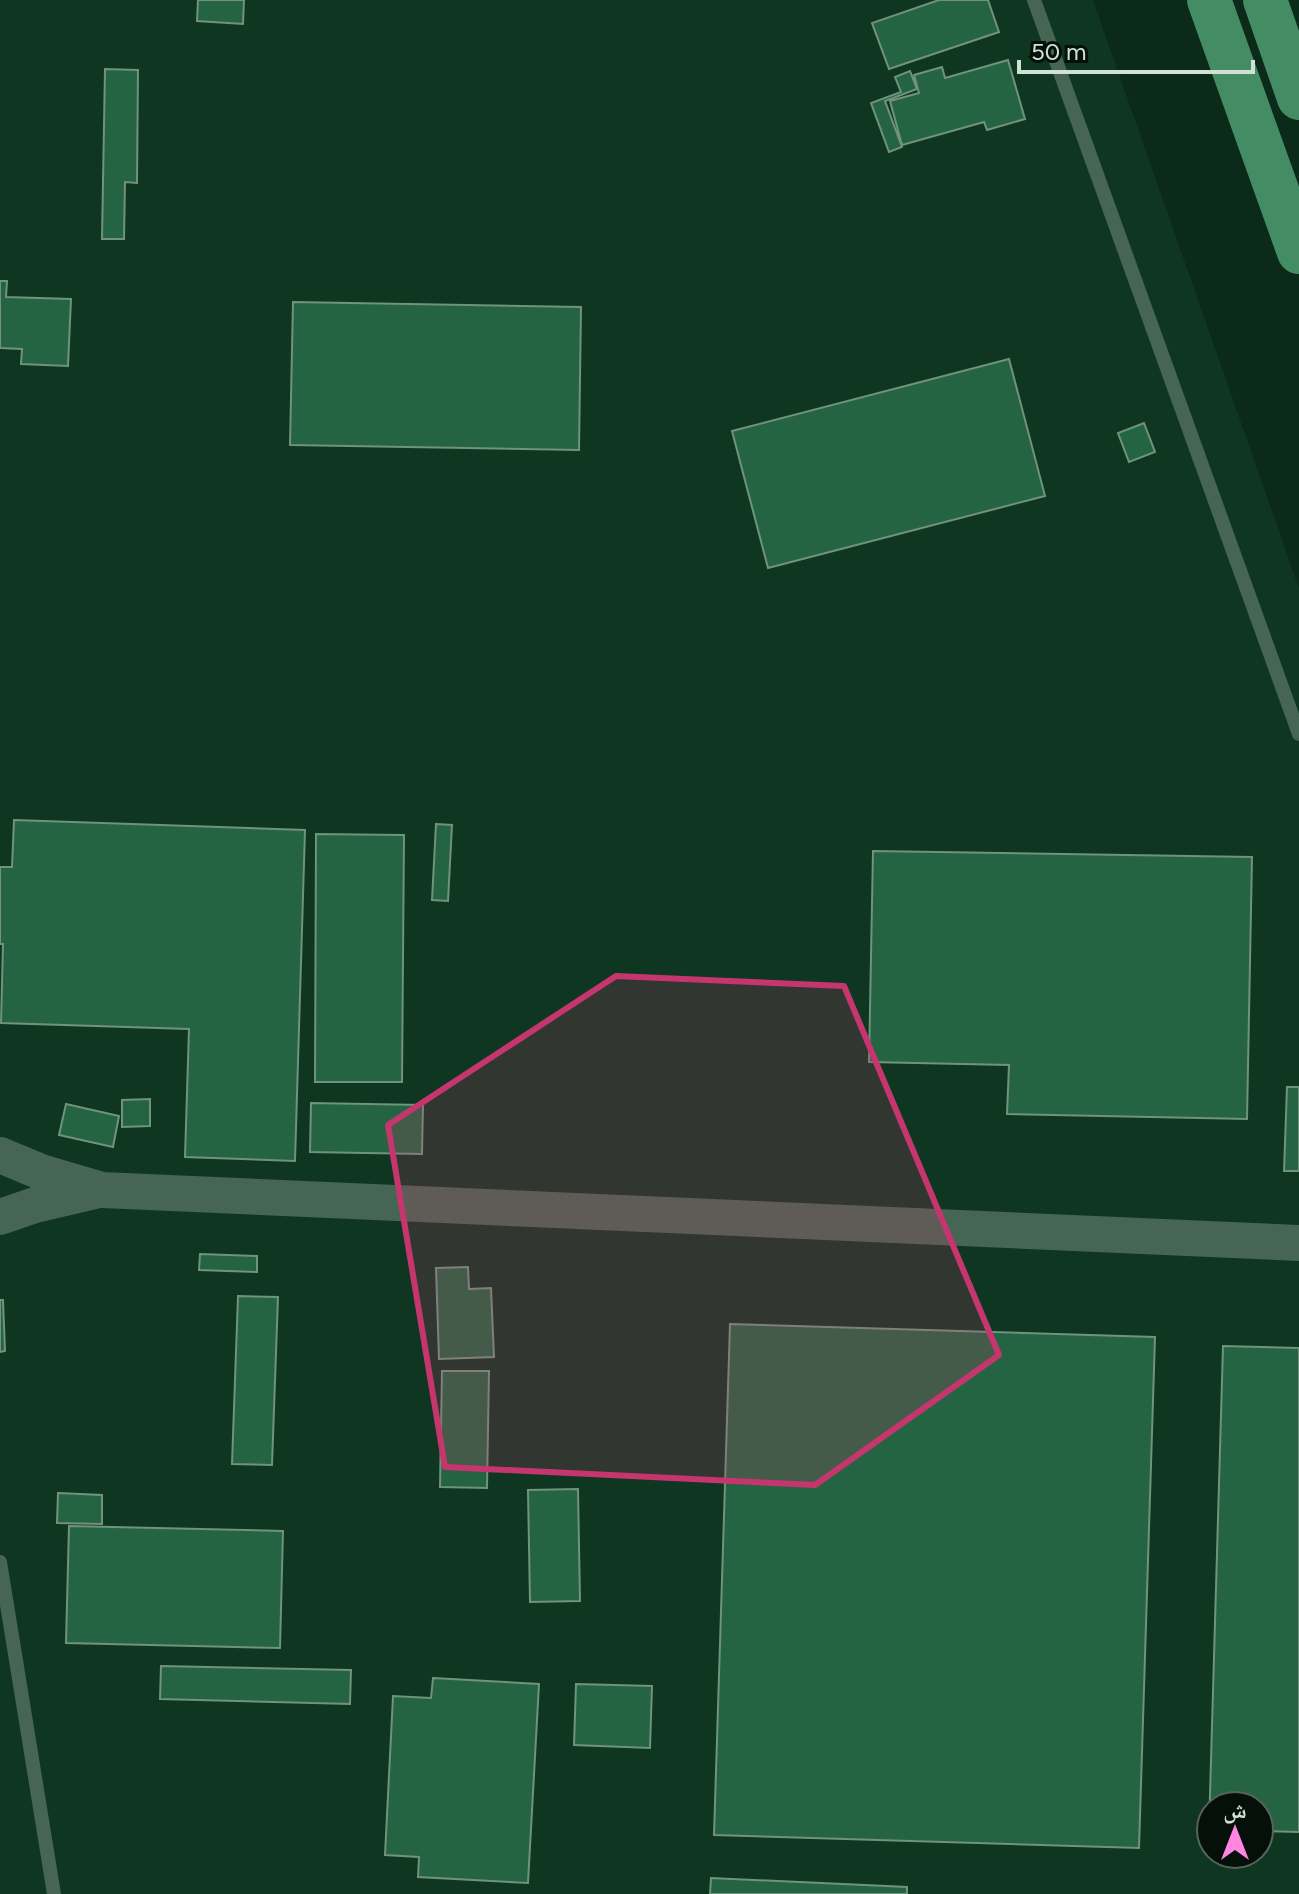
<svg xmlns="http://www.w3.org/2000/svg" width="1299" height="1894" font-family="Figtree,'Noto Naskh Arabic',sans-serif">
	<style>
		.built { fill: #0e3621; fill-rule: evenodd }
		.building { fill: #256442; stroke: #71927d; stroke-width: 2 }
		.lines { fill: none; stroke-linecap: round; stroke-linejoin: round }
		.service { stroke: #466552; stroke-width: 14 }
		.tertiary { stroke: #466552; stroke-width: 36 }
		.trunk { stroke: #448c64; stroke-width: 44 }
		.marked { fill: #c4366d; fill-opacity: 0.2; stroke: #c4366d; stroke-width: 6; stroke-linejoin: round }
	</style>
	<rect width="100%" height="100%" fill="#0b2a1a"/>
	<path class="built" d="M0 0H1093L1299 588V1894H0ZM1211 1806H1259V1854H1211Z"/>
	<path class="building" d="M198 0H244L243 24 197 21Z
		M939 0H988L999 32 889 69 872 23Z
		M1008 60 1025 119 987 130 984 122 902 145 890 101 919 93 914 75 942 67 945 78Z
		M105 69 138 70 137 183 125 182 124 239H102Z
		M910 71 917 89 885 101 902 147 889 152 871 103 901 92 895 77Z
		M0 281H7L6 297 71 299 68 366 21 364 22 349 0 348Z
		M293 302 581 307 579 450 290 445Z
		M1009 359 1045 496 768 568 732 431Z
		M1144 423 1155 452 1129 462 1118 433Z
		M14 820 305 830 295 1161 185 1157 189 1029 1 1023 3 944H0V867H12Z
		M436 824 452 825 448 901 432 900Z
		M316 834 404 835 402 1082H315Z
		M873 851 1252 857 1247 1119 1007 1114 1009 1065 869 1062Z
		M1287 1087H1299V1171H1284Z
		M150 1099V1126L122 1127V1100Z
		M311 1103 423 1105 422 1154 310 1152Z
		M66 1104 119 1116 113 1147 59 1135Z
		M200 1254 257 1256V1272L199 1270Z
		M468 1267 469 1289 491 1288 494 1357 439 1359 436 1268Z
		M238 1296 278 1297 272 1465 232 1464Z
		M0 1300H3L5 1351 0 1352Z
		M730 1324 1155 1337 1139 1848 714 1835Z
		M1223 1346 1299 1348V1832L1259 1831V1806H1211V1830L1209 1829Z
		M442 1371H489L487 1488 440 1487Z
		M578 1489 580 1601 530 1602 528 1490Z
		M58 1493 102 1495V1524L57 1523Z
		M69 1526 283 1531 280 1648 66 1643Z
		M161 1666 351 1670 350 1704 160 1699Z
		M433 1678 539 1684 528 1883 418 1877 419 1857 385 1855 393 1696 431 1698Z
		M576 1684 652 1686 650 1748 574 1745Z
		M711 1878 907 1887V1894H710Z"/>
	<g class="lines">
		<path class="service" d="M1034 0 1299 734
			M0 1562 54 1894"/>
		<path class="tertiary" d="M0 1155 41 1172 102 1190 1299 1243
			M0 1217 35 1205 95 1191"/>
		<path class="trunk" d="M1209 0 1299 252
			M1265 0 1299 98"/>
	</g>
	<path class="marked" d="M616 976 844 986 999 1355 815 1485 445 1467 388 1125Z"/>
	<g transform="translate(1235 1830)"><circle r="38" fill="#041009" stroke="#56645b" stroke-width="2"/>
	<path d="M0-6L14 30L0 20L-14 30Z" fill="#fe86e1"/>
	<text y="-12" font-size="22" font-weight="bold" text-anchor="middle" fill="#d0e1d6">ش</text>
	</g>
	<path d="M1019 60v12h234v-12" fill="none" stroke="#d0e1d6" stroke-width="4"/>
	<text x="1031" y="60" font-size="24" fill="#d0e1d6" stroke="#041009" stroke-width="6" paint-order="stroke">50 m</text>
</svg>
